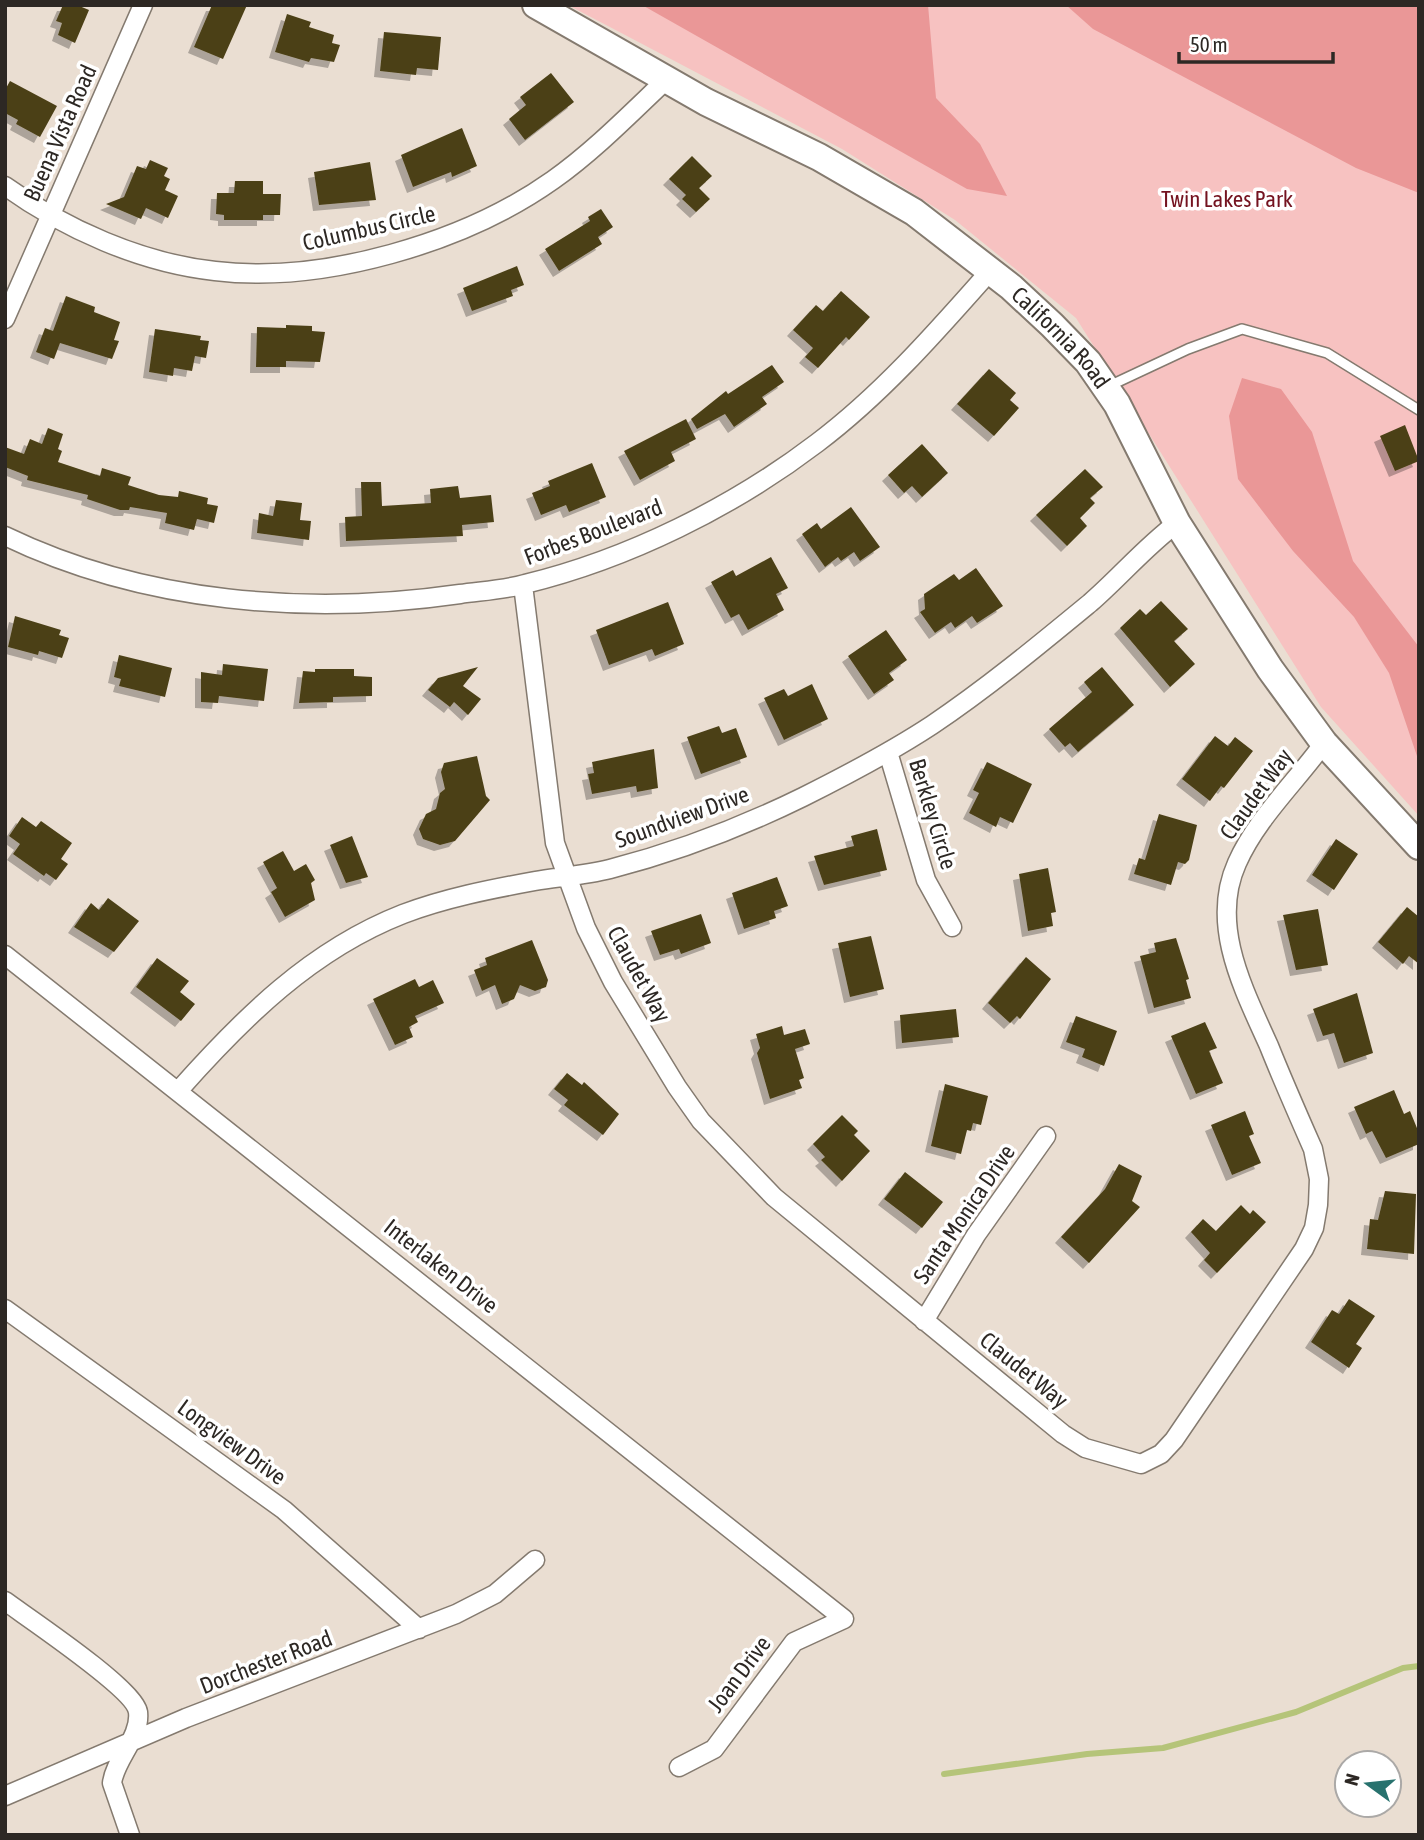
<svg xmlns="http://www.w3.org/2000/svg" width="1424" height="1840" font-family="'Asap Condensed',sans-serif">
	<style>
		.green { fill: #f7c2c1 }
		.forest { fill: #ea9797 }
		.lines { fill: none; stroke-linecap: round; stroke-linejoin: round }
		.stream { stroke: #b5c479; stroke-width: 6 }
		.building { fill: #4c4018; filter: url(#shadow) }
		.service-casing { stroke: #847a6f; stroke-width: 12 }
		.minor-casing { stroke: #847a6f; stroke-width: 21 }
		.secondary-casing { stroke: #847a6f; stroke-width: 30 }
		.service { stroke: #fff; stroke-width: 9 }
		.minor { stroke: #fff; stroke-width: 18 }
		.secondary { stroke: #fff; stroke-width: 26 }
		.labels { text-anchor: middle; stroke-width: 7; stroke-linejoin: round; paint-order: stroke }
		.street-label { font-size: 23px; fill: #2d2824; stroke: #fff }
		.park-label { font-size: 23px; fill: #741320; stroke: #fff }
	</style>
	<defs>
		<filter id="shadow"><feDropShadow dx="-6" dy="6" stdDeviation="0" flood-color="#0004"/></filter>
	</defs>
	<rect width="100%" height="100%" fill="#eaded2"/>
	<path class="green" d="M568 5H1419V816L1321 707 1076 318 955 220 842 149Z"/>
	<path class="forest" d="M642 5H928L936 98 980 144 1007 196 967 189Z
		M1066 5H1419V193L1356 168 1093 29Z
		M1242 378 1281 389 1312 432 1353 561 1419 647V762L1389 673 1354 617 1293 551 1238 479 1229 416Z"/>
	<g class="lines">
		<path class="stream" d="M944 1774 1087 1754 1163 1748 1296 1712 1403 1668 1419 1666"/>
	</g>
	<path class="building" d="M63 5H77L89 10 75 43 58 35 62 23 56 21Z
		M212 5H247L223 59 194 47Z
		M287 14 311 22 309 27 334 35 332 43 340 45 334 62 311 58 309 62 275 52Z
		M384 32 441 37 438 70 417 68 416 75 380 71Z
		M551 73 574 102 525 140 509 119 526 105 520 97Z
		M10 81 57 106 40 137 16 124 18 120 5 113V90Z
		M462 128 477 166 452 177 451 172 413 187 401 155Z
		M692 156 712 176 699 188 710 199 696 212 682 199 686 195 669 179Z
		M150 160 168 168 164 176 170 179 165 190 178 196 168 218 146 208 141 219 106 204 124 197 137 166 146 169Z
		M370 162 376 200 319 205 314 172Z
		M235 181H263V194H281L280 215H263V220H224V215L216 214 217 193H234Z
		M601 209 613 227 598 237 602 244 559 271 545 249 590 221 588 217Z
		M517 266 524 285 511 290 513 296 472 311 463 288Z
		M841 291 870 317 849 340 846 337 818 368 805 357 813 348 793 330 816 305 823 311Z
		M66 296 95 307 94 312 120 322 114 340 119 341 112 359 60 343 54 359 36 352 45 328 53 331Z
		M286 325 312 326V331L325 332 320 362 286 361V367H256L257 327 286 328Z
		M155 329 201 336 200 340 209 341 206 358 195 356 192 371 174 368 173 376 149 372Z
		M772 365 784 382 762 397 767 404 734 427 725 414 697 429 691 419 726 391 728 394Z
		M989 369 1016 393 1010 400 1019 408 994 436 957 404Z
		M686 419 696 439 671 452 675 461 640 480 624 451Z
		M1405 425 1419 461 1395 471 1380 436Z
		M48 428 63 434 58 449 62 451 58 462 100 476 102 468 131 477 128 485 159 495 178 497 179 491 208 498 207 504 218 506 214 523 197 519 194 530 165 523 167 513 130 507 129 510H120L87 499 88 495 27 480 28 476 5 467V447L24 454 30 439 42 444Z
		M922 444 948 473 922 497 912 486 904 493 888 475Z
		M592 463 606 497 569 512 566 505 541 515 532 493 550 486 548 481Z
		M1085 469 1103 487 1090 498 1095 503 1080 518 1087 526 1067 546 1036 515Z
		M361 482H381L382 506 431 503 430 489 458 486 460 498 491 495 494 522 462 525 463 536 346 541 345 517 362 516Z
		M276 500 302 503 300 520 311 521 309 540 257 533 259 513 273 516Z
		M851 507 880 547 860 561 854 552 841 561 838 557 825 567 802 534 817 523 821 529Z
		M771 557 788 588 776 594 784 610 748 630 739 614 731 618 711 582 733 570 736 576Z
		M976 568 1003 606 977 623 972 616 955 628 951 622 935 633 920 612 925 609 924 594 954 574 959 580Z
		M1161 601 1188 629 1174 641 1195 664 1170 687 1120 628 1140 609 1146 615Z
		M668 602 684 644 655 656 652 649 609 665 596 630Z
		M15 616 61 630 59 635 69 638 62 658 39 651 38 655 8 647Z
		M886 630 907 660 889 673 894 680 874 694 848 656Z
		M119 655 172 668 165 697 119 686 121 679 114 677Z
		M223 664 268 669 264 701 219 696 218 703 201 702V672L222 675Z
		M478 667 463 686 481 699 468 715 454 702 450 707 428 690 438 678Z
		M1102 667 1134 705 1078 752 1070 743 1065 747 1049 729 1092 692 1084 682Z
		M315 669H354V676L372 677V696L333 697V702L299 703 303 671 315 672Z
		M812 684 828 719 784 740 764 698 784 689 788 696Z
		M719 726 722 733 736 728 747 757 701 774 687 737Z
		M1215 736 1228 746 1235 737 1253 751 1224 788 1221 786 1210 801 1182 779Z
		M654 749 658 788 637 792 636 786 592 794 588 774 594 773 592 762Z
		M477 756 486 796 490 800 455 841 440 845 423 839 419 829 426 814 436 809 440 793 445 789 441 772 444 763Z
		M987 762 1032 784 1013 823 1000 817 996 827 969 813 979 793 973 790Z
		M1159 814 1197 825 1189 860 1185 864 1178 862 1171 885 1134 874 1139 858 1145 860Z
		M22 817 36 827 41 821 72 843 61 859 68 864 56 880 46 873 44 876 13 854 20 844 9 836Z
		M877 829 887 870 824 885 814 856 854 846 851 836Z
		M352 836 368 877 346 883 330 845Z
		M1336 839 1358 854 1334 890 1312 875Z
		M283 851 294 871 306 864 315 880 311 883 315 900 285 917 271 892 277 888 263 862Z
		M1048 868 1056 912 1051 913 1053 926 1028 931 1019 874Z
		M777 877 788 906 774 911 776 918 744 929 732 893Z
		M108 898 139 921 114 952 74 927 91 903 99 910Z
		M1407 907 1419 917V964L1409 956 1403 964 1378 942Z
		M1318 909 1328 965 1296 970 1283 915Z
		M701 914 711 943 681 954 679 949 660 955 651 931Z
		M871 936 884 989 850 997 838 943Z
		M1176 938 1189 979 1186 980 1191 998 1154 1008 1140 956 1156 952 1154 943Z
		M532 940 548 980 546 987 535 991 520 985 514 999 502 1004 495 985 482 991 474 970 487 965 485 958Z
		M1026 957 1051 979 1020 1019 1017 1016 1010 1023 988 1003Z
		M157 958 189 981 180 992 195 1004 181 1021 136 987Z
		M415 979 419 987 433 980 444 1003 415 1016 418 1022 409 1027 413 1037 395 1045 373 999Z
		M1357 993 1373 1053 1344 1063 1334 1033 1323 1036 1313 1009Z
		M956 1009 959 1037 902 1043 900 1015Z
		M1076 1016 1117 1031 1104 1066 1082 1057 1085 1049 1066 1042Z
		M1205 1022 1217 1048 1209 1051 1223 1083 1196 1094 1171 1036Z
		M782 1026 784 1035 805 1029 810 1044 795 1049 804 1078 799 1080 802 1088 770 1099 757 1053 760 1048 756 1034Z
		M567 1073 582 1085 584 1082 619 1114 603 1135 564 1105 568 1100 554 1089Z
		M945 1084 988 1096 981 1125 973 1123 971 1131 967 1130 961 1154 931 1146Z
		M1394 1090 1404 1114 1410 1111 1419 1133V1144L1386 1158 1372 1131 1366 1134 1354 1107Z
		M1245 1111 1254 1134 1249 1136 1261 1163 1232 1175 1211 1125Z
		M842 1115 858 1131 854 1135 870 1151 842 1181 821 1160 825 1157 813 1144Z
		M1119 1164 1142 1176 1132 1201 1140 1207 1089 1263 1061 1237 1105 1189Z
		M905 1172 943 1202 922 1228 884 1199Z
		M1385 1191 1416 1194 1414 1254 1367 1249 1370 1219 1378 1220Z
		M1241 1205 1250 1214 1253 1210 1266 1222 1217 1273 1204 1260 1210 1253 1191 1232 1203 1219 1216 1231Z
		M1349 1299 1375 1316 1356 1344 1362 1348 1349 1368 1311 1342 1332 1310 1339 1314Z"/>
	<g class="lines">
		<g class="service-casing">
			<path id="service" d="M1109 386 1188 349 1242 329 1327 353 1419 410"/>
		</g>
		<g class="minor-casing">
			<path id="minor" d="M5 186C65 229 141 263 215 271 323 284 464 243 553 180 594 151 631 113 668 78
				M5 319 143 5
				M5 536C144 603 308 616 460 594 481 591 504 590 525 584 628 559 733 507 817 443 882 394 936 332 990 271
				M523 585 555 843 586 928 613 982 677 1087 701 1121 774 1197 1063 1434 1085 1448 1141 1464 1161 1454 1174 1440 1304 1249 1314 1228 1318 1205 1319 1179 1313 1149C1298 1115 1283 1081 1269 1046 1244 990 1209 925 1237 863 1257 818 1295 783 1324 743
				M888 752 926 880 952 927
				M5 955 844 1619 794 1642 714 1749 679 1767
				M179 1090C243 1018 311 950 403 914 445 898 491 889 535 881 560 877 586 875 610 869 676 852 742 827 803 797 847 775 891 752 932 725 987 688 1039 645 1090 603 1120 577 1145 547 1177 523
				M5 1309 284 1510 419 1629
				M924 1321 976 1235 1046 1136
				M5 1601C28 1618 135 1689 138 1712 141 1737 115 1759 112 1783L130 1835
				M5 1796 186 1718 456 1614 495 1594 535 1560"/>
		</g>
		<g class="secondary-casing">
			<g id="secondary">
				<path id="s1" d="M536 5 706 102 819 157 914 212 1011 287 1052 325 1088 362 1117 404 1177 523 1270 669 1324 743 1419 846"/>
			</g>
		</g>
		<use href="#service" class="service"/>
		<use href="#minor" class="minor"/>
		<use href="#secondary" class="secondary"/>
	</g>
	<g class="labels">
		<g class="street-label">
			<text transform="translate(60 133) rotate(-66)" y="8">Buena Vista Road</text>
			<text transform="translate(369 228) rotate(-13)" y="8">Columbus Circle</text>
			<text dy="8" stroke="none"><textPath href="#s1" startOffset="625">California Road</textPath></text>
			<text transform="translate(593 532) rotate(-21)" y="8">Forbes Boulevard</text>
			<text transform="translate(1256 794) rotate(-54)" y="8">Claudet Way</text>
			<text transform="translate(933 814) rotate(73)" y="8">Berkley Circle</text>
			<text transform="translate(682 817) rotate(-20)" y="8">Soundview Drive</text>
			<text transform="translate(639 974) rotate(61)" y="8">Claudet Way</text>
			<text transform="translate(964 1214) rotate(-56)" y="8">Santa Monica Drive</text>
			<text transform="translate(441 1266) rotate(38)" y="8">Interlaken Drive</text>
			<text transform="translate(1024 1370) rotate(39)" y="8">Claudet Way</text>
			<text transform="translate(232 1442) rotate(36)" y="8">Longview Drive</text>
			<text transform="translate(266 1662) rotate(-21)" y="8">Dorchester Road</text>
			<text transform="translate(739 1674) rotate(-53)" y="8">Joan Drive</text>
		</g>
		<g class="park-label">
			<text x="1227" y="207">Twin Lakes Park</text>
		</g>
	</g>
	<rect width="1424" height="1840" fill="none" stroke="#2d2824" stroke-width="14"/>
	<g transform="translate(1368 1784) rotate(285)"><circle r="33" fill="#ffffff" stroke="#aba9a7" stroke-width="2"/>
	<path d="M0-5L12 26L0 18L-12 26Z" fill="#28726e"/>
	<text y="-10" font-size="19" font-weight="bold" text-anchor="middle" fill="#2d2824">N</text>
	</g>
	<path d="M1179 52v10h154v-10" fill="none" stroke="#2d2824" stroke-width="3.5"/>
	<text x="1190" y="52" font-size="21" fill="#2d2824" stroke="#ffffff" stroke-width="5" paint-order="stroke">50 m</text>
</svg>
